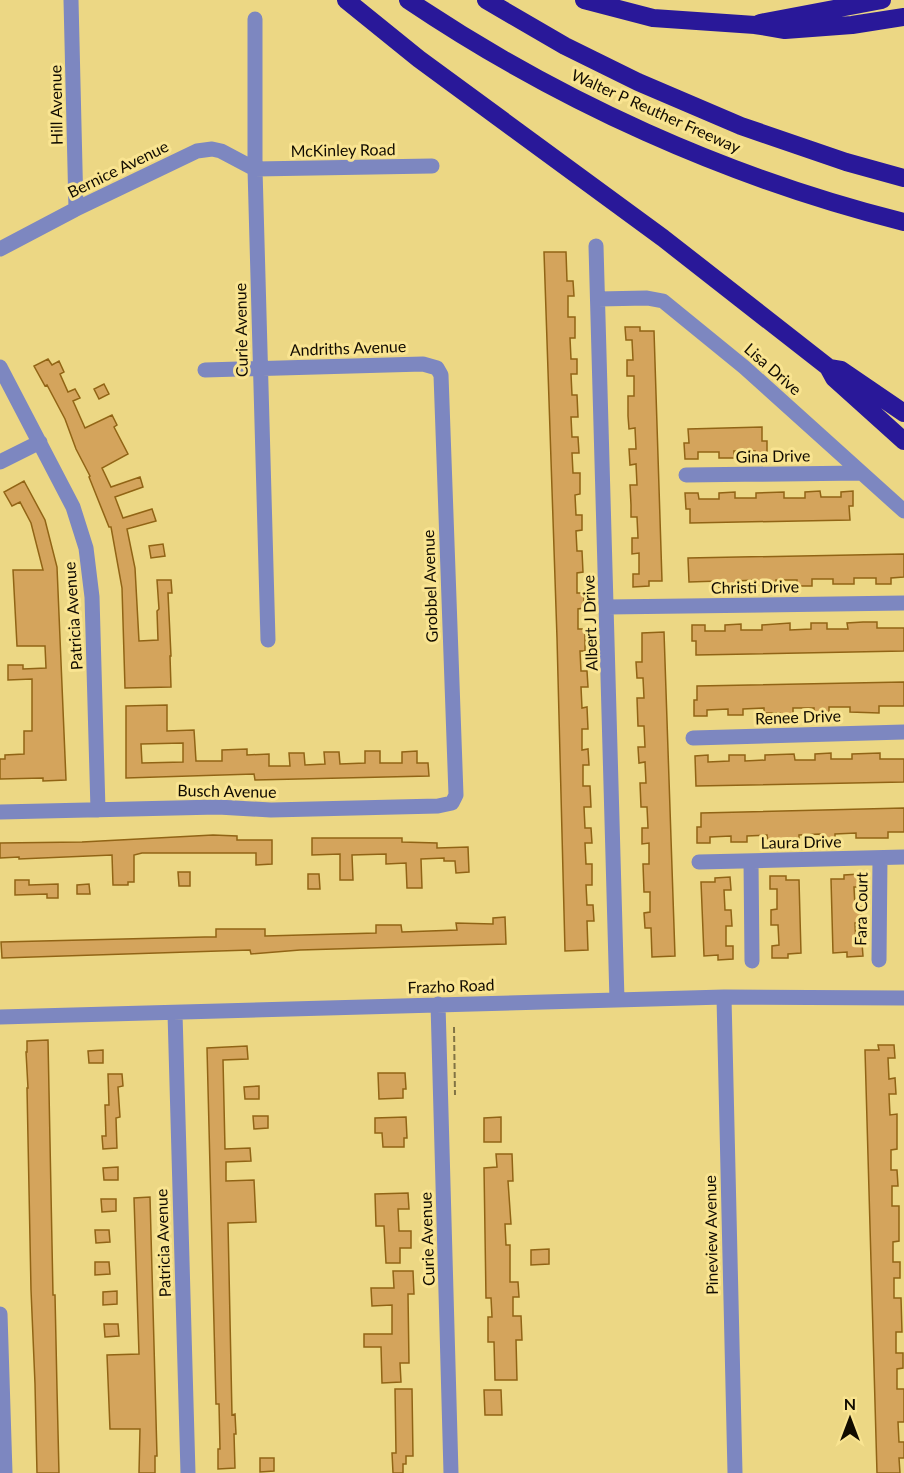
<svg xmlns="http://www.w3.org/2000/svg" width="904" height="1473" font-family="Lato,sans-serif">
	<style>
		.building { fill: #d4a45c; stroke: #916415; stroke-width: 1.5; fill-rule: evenodd }
		.lines { fill: none; stroke-linecap: round; stroke-linejoin: round }
		.path { stroke: #817344; stroke-width: 2; stroke-dasharray: 6 3; stroke-linecap: butt }
		.minor { stroke: #7d87c0; stroke-width: 15 }
		.motorway { stroke: #291899; stroke-width: 18 }
		.labels { text-anchor: middle; stroke-width: 6; stroke-linejoin: round; paint-order: stroke }
		.street-label { font-size: 16px; fill: #110b00; stroke: #f9e491 }
	</style>
	<rect width="100%" height="100%" fill="#ecd784"/>
	<path class="building" d="M544 252H566L567 281H573L574 296H568V317H575V338H570L571 359H577V374H571L572 395H577L578 417H571L572 437H578L579 453H572L573 473H580V494L575 495 576 515H582V530L576 531 577 551H582L583 572 577 573V593H584V608L578 609V629H585V651H580L581 671H587L588 687H581L582 708 587 707 588 729H582V750L588 749 589 765H583V786H590L591 807H584L585 828H591L592 843H585L586 864H592V885H586L587 905H593L594 921H587L588 950 565 951 557 638Z
		M625 327H640V331H654L662 581H649V586L633 587V574H639V553L632 554V538H638L637 517H631V505L630 485H637L636 464 630 465 629 449H636L635 428 629 429 628 416V396H634V376H627V360H633L632 340H626Z
		M48 359 52 365 59 361 64 372 60 374 68 392 75 389 80 398 73 401 85 428 112 415 117 425 114 427 128 454 102 468 111 487 140 477 143 487 115 497 123 518 152 509 156 521 127 529 135 568 139 641 158 640 157 611 159 609 157 580H171L172 593H168L171 656H170L171 687 125 688 122 588 111 527H109L89 477 90 476 76 449 65 419 47 385 45 386 34 366Z
		M104 384 109 394 99 399 94 389Z
		M762 427V441H767V456H755V451H734V458H719V452H698V459H685L684 443H689L688 429Z
		M24 481 45 520 57 567 66 780 43 781V778L0 779V759H5V755L24 754V731H32V679L8 680V665H23V669L46 668 45 646H17L13 570H43L31 523 20 502 12 506 4 492Z
		M820 491 821 497H841V492L853 491V506H849L850 520 690 523V509H686L685 493H698L699 499H719V493L735 492V498H756V493L784 492V498H805V492Z
		M163 544 165 556 151 558 149 546Z
		M904 554V577L891 578V584H876V578H854V584H833V579H812V586H797V580H776V585L756 586V580L735 581V587H719V581L689 582 688 558Z
		M863 622H877V628H904V651L696 655V641H692V625H705V631H725V625L741 624V630H762V625L790 623V630L811 629V623H827V629H848L847 623Z
		M664 632 675 956 652 957 651 928H645L644 913 650 912V892H644L643 864H649V843L642 844V828H648L647 807H641L640 783H646L645 762 639 763 638 747H645L644 726H638L637 698H644L643 678H637L636 662H642V633Z
		M904 682V706H879V713L850 712V707H829V713L814 714V708H793V715H780V713H764V708L743 709V715H728V709L707 710V716H694V700H697V686Z
		M167 705V731L194 730 196 761H222V750L247 749V755L269 754V766H290L289 753H304L305 765 325 764 324 752H339L340 764 365 763V751H380V763H402V752L417 751V763H428L429 776 255 780 254 774 126 778V706ZM183 743V762L142 763 141 744Z
		M831 753V759H852V754L880 753V759H904V782L696 786 695 756 708 755V762L729 761V755H745V761L765 760V755L794 754 795 760H815V754Z
		M904 808V832H888V838H856V833L835 834V840H820V834L799 835V841H768L767 835 747 836V842H731V836L710 837V843H697V827H701V813Z
		M213 835 237 836V840H272V864L256 865V853H142L134 855V882H128V885H113L112 855 19 859V857L0 858V843L82 842Z
		M312 838H402V842L437 843V848L468 847 469 872 456 873 455 861H444V858L421 859 422 888H407L406 863 386 864V854L352 855 353 880H340V854L312 855Z
		M178 872H190V886H179Z
		M308 874H319L320 889H308Z
		M860 874V887H854L855 907H861V923H855L856 944 862 943 863 956 847 957V952L833 953 831 879H844V875Z
		M770 876H786V880H799L801 953 788 954V958H772V946L779 945 778 925H771V910L777 909V889H770Z
		M730 877 731 890H724L725 910H731L732 926H726V946H733V959L718 960V955L704 956 701 882H715V878Z
		M15 880H29V885L58 884V898H47V894L15 895Z
		M89 884 90 894H77V885Z
		M505 917 506 944 300 950 251 954 250 950 2 958 1 942 205 937H216V929H265V936L376 933V925H401L402 932 457 930 456 923 493 924V918Z
		M48 1040 53 1295H55L57 1389 59 1473H37L35 1384 31 1290 27 1088H28L26 1052H27V1041Z
		M878 1045H894L895 1058H888L889 1079 895 1078 896 1094H889L890 1115 897 1114V1149L891 1150V1170H897L898 1186H892V1206H899V1241L893 1242V1262H900V1278H894V1298H901L902 1332H896V1353H903V1368L897 1369V1389H904V1422H898L899 1442H904V1458H899L900 1473H877L865 1050H879Z
		M247 1046 248 1059 223 1060 225 1149 250 1148 251 1161 226 1162V1181L254 1180 256 1222 228 1223 232 1415 235 1414 236 1434H234L235 1468 218 1469V1449H220L219 1404H216L207 1048Z
		M103 1050V1063H89L88 1051Z
		M378 1073H405L406 1089H403V1098L379 1099Z
		M108 1074H122L123 1086 118 1087 120 1117 116 1118 117 1148 103 1149 102 1136H106L105 1105H109Z
		M259 1086V1099H245L244 1087Z
		M253 1116H268V1128L254 1129Z
		M406 1117 407 1138H404V1147H383L382 1133H375V1118Z
		M501 1117V1142H484V1118Z
		M496 1154H512L513 1181H508L511 1224H505L506 1245H510V1282H518L519 1297H513V1316H521L522 1340H516L517 1380H495L494 1342H488V1317H492L491 1298H486L484 1168 497 1167Z
		M118 1167V1180H104L103 1168Z
		M408 1193 409 1209H398L399 1231H411V1248H400V1263H386L384 1226H376L375 1194Z
		M150 1197 157 1456H155V1473H139L140 1429H110L107 1355 139 1354 134 1198Z
		M101 1199H116V1211L102 1212Z
		M95 1230H109L110 1242 96 1243Z
		M549 1249V1264L531 1265V1250Z
		M95 1262H109L110 1274 95 1275Z
		M393 1271H413L414 1294H408L409 1363H400L401 1382 382 1383 381 1347H364V1334H392V1305L372 1306 371 1288H394Z
		M117 1291V1304L103 1305V1292Z
		M104 1324H118L119 1336 105 1337Z
		M395 1389H412L413 1456H406V1464H403V1473H393L392 1453H396Z
		M484 1390H501L502 1415H485Z
		M260 1458H274V1471L260 1472Z"/>
	<g class="lines">
		<path class="path" d="M454 1027 455 1095"/>
		<path class="minor" d="M71 0 76 209
			M255 19V169L268 640
			M596 246 617 1000
			M0 249 76 209 197 151 212 149 221 151 255 169 432 166
			M598 299 647 298 663 301 744 367 904 511
			M0 367 73 507 86 548 92 597 98 810
			M0 462 40 442
			M686 475 861 473
			M607 607 904 603
			M693 738 904 732
			M0 812 218 807 271 810 438 806 452 803 456 795 441 375 437 368 423 364 205 370
			M751 861 752 961
			M699 862 904 857
			M879 960 880 858
			M724 997 735 1473
			M438 1004 451 1473
			M175 1013 188 1473
			M0 1017 724 997 904 998
			M0 1314 5 1473"/>
		<path class="motorway" d="M346 0 419 59 663 238 828 367 834 378 904 441
			M408 0C558 101 728 178 904 222
			M486 0 565 46 638 82 741 126 846 162 904 178
			M584 0 653 18 755 25 785 30 852 25 904 17
			M760 23 882 0
			M829 368 841 370 904 413"/>
	</g>
	<g class="labels">
		<g class="street-label">
			<text transform="translate(56 105) rotate(-91)" y="6">Hill Avenue</text>
			<text transform="translate(656 111) rotate(24)" y="6">Walter P Reuther Freeway</text>
			<text transform="translate(343 150) rotate(-1)" y="6">McKinley Road</text>
			<text transform="translate(118 169) rotate(-26)" y="6">Bernice Avenue</text>
			<text transform="translate(241 330) rotate(-91)" y="6">Curie Avenue</text>
			<text transform="translate(348 348) rotate(-2)" y="6">Andriths Avenue</text>
			<text transform="translate(773 369) rotate(41)" y="6">Lisa Drive</text>
			<text transform="translate(773 456) rotate(-1)" y="6">Gina Drive</text>
			<text transform="translate(430 586) rotate(-92)" y="6">Grobbel Avenue</text>
			<text transform="translate(755 587) rotate(-1)" y="6">Christi Drive</text>
			<text transform="translate(73 616) rotate(-94)" y="6">Patricia Avenue</text>
			<text transform="translate(590 623) rotate(-92)" y="6">Albert J Drive</text>
			<text transform="translate(798 717) rotate(-2)" y="6">Renee Drive</text>
			<text transform="translate(227 791) rotate(1)" y="6">Busch Avenue</text>
			<text transform="translate(801 842) rotate(-1)" y="6">Laura Drive</text>
			<text transform="translate(861 909) rotate(-89)" y="6">Fara Court</text>
			<text transform="translate(451 986) rotate(-2)" y="6">Frazho Road</text>
			<text transform="translate(711 1235) rotate(-91)" y="6">Pineview Avenue</text>
			<text transform="translate(427 1239) rotate(-92)" y="6">Curie Avenue</text>
			<text transform="translate(163 1243) rotate(-92)" y="6">Patricia Avenue</text>
		</g>
	</g>
	<g transform="translate(850 1419)" stroke="#f9e491" stroke-width="4.5" paint-order="stroke">
	<path d="M0-4.5L10 22L0 15L-10 22Z" fill="#110b00"/>
	<text y="-9" font-size="16" font-weight="bold" text-anchor="middle" fill="#110b00">N</text>
	</g>
</svg>
